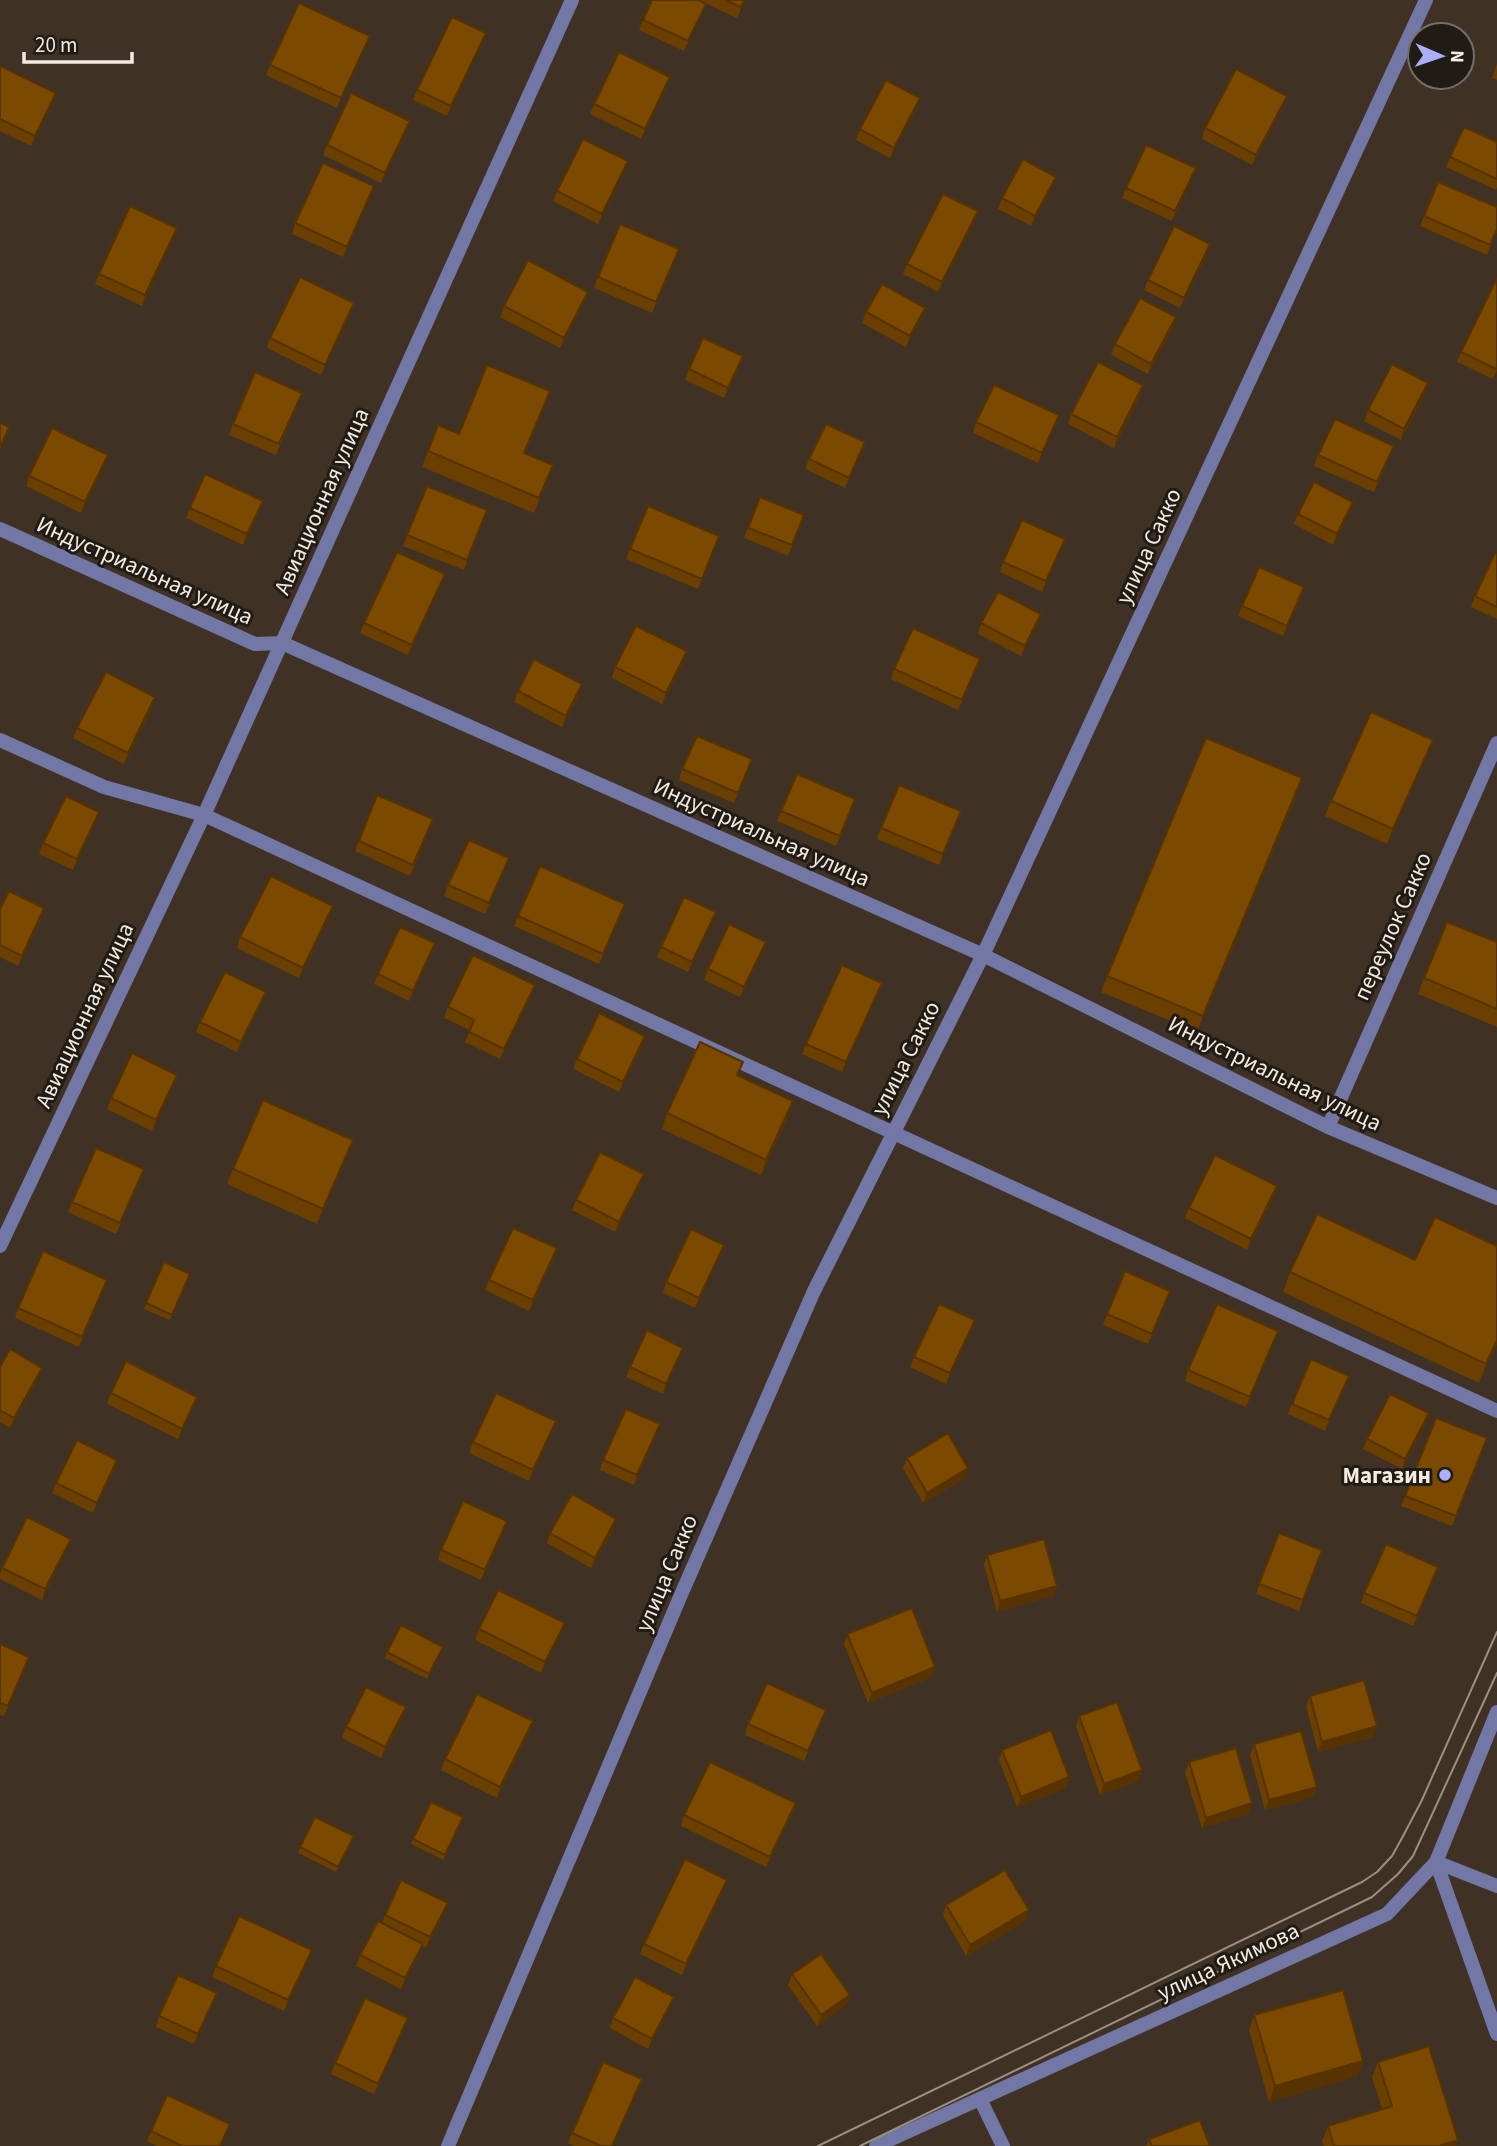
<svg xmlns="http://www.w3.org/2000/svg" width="1497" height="2146" font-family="'Source Sans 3',sans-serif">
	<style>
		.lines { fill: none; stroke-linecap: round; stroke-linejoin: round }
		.minor { stroke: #7377a6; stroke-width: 14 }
		.tram { stroke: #9a8f85; stroke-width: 2 }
		.wall { fill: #6a3f00 }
		.shaded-wall { fill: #563300 }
		.building { fill: #7b4900; stroke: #563300; stroke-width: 2 }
		.poi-dot { fill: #abaffb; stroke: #211b16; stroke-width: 2.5 }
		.labels { text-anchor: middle; stroke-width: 6; stroke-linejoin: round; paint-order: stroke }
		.street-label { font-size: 23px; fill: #f3eae2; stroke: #211b16 }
		.poi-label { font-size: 23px; font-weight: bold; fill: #f3eae2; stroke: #211b16; text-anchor: end }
	</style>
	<rect width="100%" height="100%" fill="#3f3225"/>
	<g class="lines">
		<path class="minor" d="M0 529 255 644 282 643 983 955 1328 1127 1497 1198
			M0 740 104 787 204 815 1497 1411
			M1328 1127 1497 743
			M0 1246 204 815 572 0
			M1436 1862 1497 2034
			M1436 1862 1497 1886
			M980 2099 1003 2146
			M448 2146 680 1597 814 1291 983 955 1426 0
			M876 2146 1387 1914 1436 1862 1497 1712"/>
		<path class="tram" d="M818 2146 1362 1882 1377 1872 1392 1856 1402 1838 1421 1802 1497 1632
			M860 2146 1372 1897 1398 1874 1413 1856 1497 1673"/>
	</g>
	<path class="wall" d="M699 0H745L737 18Z
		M702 14 684 51 639 30 643 20Z
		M486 33 482 43 447 116 413 100 417 90Z
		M370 36 366 47 337 108 266 75 270 65Z
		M1497 64V80L1492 78Z
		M0 66 56 93 52 103 31 146 0 131Z
		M670 77 666 88 641 139 590 114 594 104Z
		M1283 106 1252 165 1202 139 1205 128Z
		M916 109 890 158 856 140 860 129Z
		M406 132 381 183 323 155 327 145Z
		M1497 142V187L1496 190 1446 167 1450 157Z
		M628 161 624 171 598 224 553 201 557 191Z
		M1192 179 1172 221 1122 198 1126 188Z
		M374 186 343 257 292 234 295 223Z
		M1052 187 1031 226 998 209 1002 198Z
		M1497 207V231L1487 255 1420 226 1424 216Z
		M978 211 974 222 938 292 903 274 907 264Z
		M173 238 142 306 95 284 99 274Z
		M679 249 652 313 594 288 598 277Z
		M1207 254 1180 308 1144 290 1148 280Z
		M1497 278V370L1493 379 1457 362 1461 352Z
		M588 292 584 302 560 348 500 317 504 306Z
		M354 303 350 314 321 375 267 348 270 338Z
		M925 308 921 318 906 347 862 323 866 312Z
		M1173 328 1148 374 1111 355 1115 344Z
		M743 356 724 398 685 380 689 369Z
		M1143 385 1140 396 1114 448 1068 424 1071 414Z
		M1425 394 1401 440 1364 421 1368 410Z
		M298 403 276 455 229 435 233 424Z
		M544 406 525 453 553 465 534 513 422 467 428 451 459 434Z
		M1059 415 1038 463 973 433 976 422Z
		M865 442 845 488 805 469 809 459Z
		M1394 446 1374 492 1314 466 1318 455Z
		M108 455 104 466 81 513 26 486 29 476Z
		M427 486 487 510 464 570 403 546Z
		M760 497 804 515 788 556 744 538Z
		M263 501 243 545 186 518 190 508Z
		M1349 513 1333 545 1294 524 1298 514Z
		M719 536 698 589 626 559 630 549Z
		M1065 539 1042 592 1000 572 1003 562Z
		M1497 554V619L1471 607 1475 596Z
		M445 574 408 655 360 633 364 623Z
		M1301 598 1283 636 1238 616 1242 606Z
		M981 623 1038 624 1021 656 978 634Z
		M687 651 683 662 662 704 612 678 615 667Z
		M894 669H976L958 710 891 679Z
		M518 691 579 695 562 727 514 702Z
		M152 708 124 764 73 738 77 728Z
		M1427 755 1387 844 1325 816 1331 801Z
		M682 769H748L734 803 679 780Z
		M1297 794 1197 1032 1101 992 1107 976Z
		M377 795 429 830 410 876 355 851Z
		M855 799 836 846 777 821 781 811Z
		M961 811 939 865 877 839 881 828Z
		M99 812 73 870 39 854 43 843Z
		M509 858 485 914 444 896 448 885Z
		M625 904 599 964 514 926 518 916Z
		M0 909 41 919 18 966 0 957Z
		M329 917 299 978 237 948 240 937Z
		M712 922 688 972 657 957 661 947Z
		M766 942 740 997 704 980 708 969Z
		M1497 942V1027L1418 994 1424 978Z
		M431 953 409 1001 374 984 378 974Z
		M882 983 842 1072 802 1054 806 1044Z
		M266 992 262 1002 237 1052 196 1032 200 1022Z
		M531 996 500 1059 465 1042 470 1030 444 1018 448 1007Z
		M645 1036 642 1046 619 1092 573 1069 577 1059Z
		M743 1062 738 1075 788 1117 761 1175 662 1129 667 1113Z
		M173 1086 152 1131 107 1109 111 1098Z
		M353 1140 317 1224 227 1184 233 1169Z
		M144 1169 116 1234 68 1212 72 1202Z
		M644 1174 640 1184 615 1232 572 1210 576 1200Z
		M1277 1186 1274 1197 1247 1250 1185 1218 1189 1208Z
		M724 1245 720 1255 695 1308 663 1293 666 1282Z
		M1497 1246V1344L1479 1383 1283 1292 1290 1272 1415 1260Z
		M553 1259 529 1311 485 1290 489 1280Z
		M164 1262 190 1274 170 1320 144 1309Z
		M107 1280 79 1347 15 1318 18 1308Z
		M1170 1291 1148 1344 1103 1325 1107 1314Z
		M971 1331 946 1384 910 1367 914 1357Z
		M1278 1331 1246 1407 1185 1381 1188 1370Z
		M679 1358 663 1394 626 1377 630 1367Z
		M0 1367 38 1379 10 1428 0 1422Z
		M1349 1376 1325 1431 1288 1414 1292 1404Z
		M111 1393 193 1407 178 1439 107 1404Z
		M1429 1413 1425 1424 1402 1469 1363 1449 1367 1439Z
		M1436 1418 1487 1438 1452 1526 1401 1506Z
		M552 1431 529 1481 469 1453 473 1442Z
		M656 1434 634 1485 600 1470 603 1460Z
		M907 1458 968 1468 964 1479 923 1503 903 1468Z
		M117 1460 114 1470 93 1513 52 1493 56 1483Z
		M616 1519 613 1530 591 1568 547 1543 550 1533Z
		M507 1521 481 1580 438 1560 441 1550Z
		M1279 1533 1322 1550 1299 1611 1256 1594Z
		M67 1549 42 1600 0 1579V1574L2 1568Z
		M987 1555 1057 1586 1053 1596 997 1612 984 1565Z
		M1434 1577 1413 1626 1361 1603 1364 1593Z
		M479 1629 561 1634 541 1673 475 1640Z
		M847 1634 932 1677 868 1703 844 1644Z
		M0 1644 25 1668 4 1716 0 1715Z
		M443 1647 427 1679 385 1658 387 1652Z
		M1310 1696 1373 1737 1318 1752 1306 1706Z
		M406 1707 402 1718 381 1758 342 1738 346 1727Z
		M826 1710 804 1761 745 1735 748 1724Z
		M1079 1716 1142 1770 1138 1781 1100 1795 1076 1726Z
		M529 1732 497 1798 441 1770 445 1759Z
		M1254 1744 1317 1787 1313 1797 1265 1810 1250 1755Z
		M1002 1750 1069 1777 1066 1788 1017 1807 999 1760Z
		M1189 1762 1252 1803 1248 1814 1202 1828 1185 1773Z
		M796 1803 792 1814 766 1867 681 1826 684 1815Z
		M461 1822 443 1860 411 1844 413 1839Z
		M352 1842 336 1872 298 1853 300 1847Z
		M727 1880 723 1891 682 1975 640 1954 644 1944Z
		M448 1903 444 1913 426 1948 422 1946 419 1954 401 1989 356 1966 360 1955 382 1923 385 1915Z
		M946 1905 1026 1921 966 1956 943 1915Z
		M308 1960 284 2011 212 1977 216 1966Z
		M792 1974 850 1995 846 2005 817 2026 788 1985Z
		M217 1993 194 2044 156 2027 159 2016Z
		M674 1997 670 2008 648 2049 610 2028 613 2018Z
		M1254 2015 1363 2061 1357 2076 1269 2102 1249 2030Z
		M408 2018 374 2094 331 2074 335 2063Z
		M1378 2062 1458 2140 1456 2146H1324L1322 2141 1328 2126 1382 2109 1372 2077Z
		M638 2089 613 2146H574L568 2143 572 2133Z
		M230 2124 221 2146H157L147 2141 151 2131Z
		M1149 2139 1210 2146H1146Z"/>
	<path class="shaded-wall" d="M706 4 702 14 684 51 688 41Z
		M486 33 482 43 447 116 451 106Z
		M370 36 366 47 337 108 341 98Z
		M670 77 666 88 641 139 645 129Z
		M56 93 52 103 31 146 35 136Z
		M1287 96 1283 106 1252 165 1256 155Z
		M920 98 916 109 890 158 894 148Z
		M410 121 406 132 381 183 385 173Z
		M628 161 624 171 598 224 602 214Z
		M1196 168 1192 179 1172 221 1175 211Z
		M1056 177 1052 187 1031 226 1035 216Z
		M374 186 371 197 343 257 347 247Z
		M978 211 974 222 938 292 942 282Z
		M177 228 173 238 142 306 145 295Z
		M1210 244 1207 254 1180 308 1184 298Z
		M588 292 584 302 560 348 564 338Z
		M354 303 350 314 321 375 325 365Z
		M925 308 921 318 906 347 910 336Z
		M1176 317 1173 328 1148 374 1151 364Z
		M743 356 739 366 724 398 728 388Z
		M1428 383 1425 394 1401 440 1404 429Z
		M1143 385 1140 396 1114 448 1117 437Z
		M1059 415 1055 426 1038 463 1042 453Z
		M865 442 862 453 845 488 849 478Z
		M108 455 104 466 81 513 85 502Z
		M263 501 259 511 243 545 247 534Z
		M1353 502 1349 513 1333 545 1337 534Z
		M1065 539 1061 550 1042 592 1046 581Z
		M445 574 441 584 408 655 412 645Z
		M1304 587 1301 598 1283 636 1287 626Z
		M1041 614 1038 624 1021 656 1025 646Z
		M687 651 683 662 662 704 666 693Z
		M582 684 579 695 562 727 566 716Z
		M155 697 152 708 124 764 128 753Z
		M1433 740 1427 755 1387 844 1393 829Z
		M1302 778 1297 794 1197 1032 1203 1016Z
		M99 812 95 822 73 870 77 859Z
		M333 906 329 917 299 978 303 968Z
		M44 908 41 919 18 966 22 956Z
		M716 912 712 922 688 972 692 962Z
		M766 942 762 952 740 997 744 987Z
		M435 943 431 953 409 1001 413 991Z
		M882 983 878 994 842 1072 846 1062Z
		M535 985 531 996 500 1059 504 1049Z
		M266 992 262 1002 237 1052 241 1042Z
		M645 1036 642 1046 619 1092 623 1082Z
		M177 1075 173 1086 152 1131 156 1120Z
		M793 1101 788 1117 761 1175 766 1160Z
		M353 1140 347 1156 317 1224 323 1209Z
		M644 1174 640 1184 615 1232 619 1222Z
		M1277 1186 1274 1197 1247 1250 1251 1239Z
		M724 1245 720 1255 695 1308 699 1298Z
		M557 1248 553 1259 529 1311 533 1300Z
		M975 1320 971 1331 946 1384 950 1373Z
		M1497 1340V1344L1479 1383 1486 1364Z
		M683 1348 679 1358 663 1394 666 1384Z
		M42 1368 38 1379 10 1428 14 1418Z
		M1349 1376 1345 1386 1325 1431 1329 1420Z
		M197 1397 193 1407 178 1439 182 1429Z
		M1429 1413 1425 1424 1402 1469 1405 1459Z
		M556 1421 552 1431 529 1481 533 1470Z
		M660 1424 656 1434 634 1485 637 1475Z
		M117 1460 114 1470 93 1513 97 1503Z
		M968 1468 964 1479 923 1503 927 1493Z
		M616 1519 613 1530 591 1568 595 1558Z
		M507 1521 504 1531 481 1580 485 1570Z
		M71 1539 67 1549 42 1600 45 1589Z
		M1057 1586 1053 1596 997 1612 1000 1601Z
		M565 1623 561 1634 541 1673 545 1662Z
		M935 1667 932 1677 868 1703 872 1693Z
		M406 1707 402 1718 381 1758 385 1747Z
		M533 1721 529 1732 497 1798 500 1787Z
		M1377 1726 1373 1737 1318 1752 1322 1742Z
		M1142 1770 1138 1781 1100 1795 1104 1784Z
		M1069 1777 1066 1788 1017 1807 1021 1797Z
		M1317 1787 1313 1797 1265 1810 1269 1800Z
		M796 1803 792 1814 766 1867 770 1857Z
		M1252 1803 1248 1814 1202 1828 1206 1818Z
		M727 1880 723 1891 682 1975 686 1964Z
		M448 1903 444 1913 426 1948 430 1937Z
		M1029 1910 1026 1921 966 1956 970 1945Z
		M423 1944 419 1954 401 1989 405 1978Z
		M312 1950 308 1960 284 2011 288 2000Z
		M217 1993 213 2004 194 2044 198 2034Z
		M850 1995 846 2005 817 2026 821 2015Z
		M674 1997 670 2008 648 2049 652 2039Z
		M408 2018 404 2029 374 2094 378 2084Z
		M1363 2061 1357 2076 1269 2102 1275 2086Z
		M1458 2140 1456 2146H1439Z"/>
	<path class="building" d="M652 0H698L706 4 688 41 643 20Z
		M725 0H744L741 7Z
		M299 3 370 36 341 98 270 65Z
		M452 17 486 33 451 106 417 90Z
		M619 52 670 77 645 129 594 104Z
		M0 66 56 93 35 136 0 119Z
		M1236 69 1287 96 1256 155 1205 128Z
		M886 80 920 98 894 148 860 129Z
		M351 93 410 121 385 173 327 145Z
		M1464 127 1497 142V179L1450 157Z
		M583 139 628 161 602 214 557 191Z
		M1146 145 1196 168 1175 211 1126 188Z
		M1023 159 1056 177 1035 216 1002 198Z
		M323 163 374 186 347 247 295 223Z
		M1438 182 1497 207V229L1490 245 1424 216Z
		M943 194 978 211 942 282 907 264Z
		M130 206 177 228 145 295 99 274Z
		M620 224 679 249 656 302 598 277Z
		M1174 226 1210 244 1184 298 1148 280Z
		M528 260 588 292 564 338 504 306Z
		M300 277 354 303 325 365 270 338Z
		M1497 278V368L1496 369 1461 352Z
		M882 284 925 308 910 336 866 312Z
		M1140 298 1176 317 1151 364 1115 344Z
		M703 338 743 356 728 388 689 369Z
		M1098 362 1143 385 1117 437 1071 414Z
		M1392 364 1428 383 1404 429 1368 410Z
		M487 365 550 391 524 453 553 465 539 498 428 451 438 425 459 434Z
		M255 372 302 393 279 444 233 424Z
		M994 385 1059 415 1042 453 976 422Z
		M1335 419 1394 446 1377 482 1318 455Z
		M0 423 9 427 0 448Z
		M826 424 865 442 849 478 809 459Z
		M52 428 108 455 85 502 29 476Z
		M205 474 263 501 247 534 190 508Z
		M1314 482 1353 502 1337 534 1298 514Z
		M427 486 487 510 467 560 407 535Z
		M760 497 804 515 792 545 748 528Z
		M648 506 719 536 702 579 630 549Z
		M1022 520 1065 539 1046 581 1003 562Z
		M397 552 445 574 412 645 364 623Z
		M1495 553 1497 554V607L1475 596Z
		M1259 567 1304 587 1287 626 1242 606Z
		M998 592 1041 614 1025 646 981 623Z
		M636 626 687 651 666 693 615 667Z
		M913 628 980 659 962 700 894 669Z
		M534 659 582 684 566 716 518 691Z
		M106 672 155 697 128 753 77 728Z
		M1371 712 1433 740 1393 829 1331 801Z
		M697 736 752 759 738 793 682 769Z
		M1206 738 1302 778 1203 1016 1107 976Z
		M797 774 855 799 840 836 781 811Z
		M899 785 961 811 943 854 881 828Z
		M377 795 433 819 413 865 359 841Z
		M66 796 99 812 77 859 43 843Z
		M469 840 509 858 489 903 448 885Z
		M540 866 625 904 603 954 518 916Z
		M271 876 333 906 303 968 240 937Z
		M9 891 44 908 22 956 0 945V909Z
		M684 897 716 912 692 962 661 947Z
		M1447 922 1497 942V1009L1424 978Z
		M729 924 766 942 744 987 708 969Z
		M400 927 435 943 413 991 378 974Z
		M473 955 535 985 504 1049 469 1032 474 1020 448 1007Z
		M842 965 882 983 846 1062 806 1044Z
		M225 972 266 992 241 1042 200 1022Z
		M599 1013 645 1036 623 1082 577 1059Z
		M700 1042 743 1062 737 1075 793 1101 766 1160 667 1113Z
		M132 1053 177 1075 156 1120 111 1098Z
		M263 1100 353 1140 323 1209 233 1169Z
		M96 1148 144 1169 120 1223 72 1202Z
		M600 1152 644 1174 619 1222 576 1200Z
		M1215 1155 1277 1186 1251 1239 1189 1208Z
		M1317 1214 1415 1260 1435 1217 1497 1246V1340L1486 1364 1290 1272Z
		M513 1228 557 1248 533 1300 489 1280Z
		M691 1229 724 1245 699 1298 666 1282Z
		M43 1251 107 1280 82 1337 18 1308Z
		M164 1262 190 1274 172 1315 146 1303Z
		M1125 1271 1170 1291 1152 1334 1107 1314Z
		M939 1304 975 1320 950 1373 914 1357Z
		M1217 1304 1278 1331 1250 1397 1188 1370Z
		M647 1330 683 1348 666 1384 630 1367Z
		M10 1349 42 1368 14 1418 0 1410V1367Z
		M1311 1359 1349 1376 1329 1420 1292 1404Z
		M126 1361 197 1397 182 1429 111 1393Z
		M496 1393 556 1421 533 1470 473 1442Z
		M1390 1394 1429 1413 1405 1459 1367 1439Z
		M626 1409 660 1424 637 1475 603 1460Z
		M1436 1418 1487 1438 1456 1516 1405 1496Z
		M948 1433 968 1468 927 1493 907 1458Z
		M77 1440 117 1460 97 1503 56 1483Z
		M572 1494 616 1519 595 1558 550 1533Z
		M463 1501 507 1521 485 1570 441 1550Z
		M27 1517 71 1539 45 1589 2 1568Z
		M1279 1533 1322 1550 1303 1600 1259 1584Z
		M1044 1539 1057 1586 1000 1601 987 1555Z
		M1386 1544 1438 1567 1417 1616 1364 1593Z
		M498 1590 565 1623 545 1662 479 1629Z
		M912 1608 935 1667 872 1693 847 1634Z
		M401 1625 443 1647 429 1674 387 1652Z
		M0 1644 29 1657 8 1706 0 1703Z
		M1364 1680 1377 1726 1322 1742 1310 1696Z
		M767 1683 826 1710 808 1751 748 1724Z
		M366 1687 406 1707 385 1747 346 1727Z
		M477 1694 533 1721 500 1787 445 1759Z
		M1117 1702 1142 1770 1104 1784 1079 1716Z
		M1051 1730 1069 1777 1021 1797 1002 1750Z
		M1301 1731 1317 1787 1269 1800 1254 1744Z
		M1236 1748 1252 1803 1206 1818 1189 1762Z
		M710 1762 796 1803 770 1857 684 1815Z
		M431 1802 463 1817 445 1855 413 1839Z
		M315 1817 354 1836 338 1867 300 1847Z
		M685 1859 727 1880 686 1964 644 1944Z
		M1005 1870 1029 1910 970 1945 946 1905Z
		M401 1880 448 1903 430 1937 385 1915Z
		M239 1916 312 1950 288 2000 216 1966Z
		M378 1921 423 1944 405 1978 360 1955Z
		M821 1954 850 1995 821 2015 792 1974Z
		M178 1975 217 1993 198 2034 159 2016Z
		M635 1977 674 1997 652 2039 613 2018Z
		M1343 1990 1363 2061 1275 2086 1254 2015Z
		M365 1998 408 2018 378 2084 335 2063Z
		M1429 2046 1458 2140 1439 2146H1334L1328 2126 1392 2106 1378 2062Z
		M603 2062 642 2079 612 2146H601L572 2133Z
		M167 2095 230 2124 220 2146H182L151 2131Z
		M1200 2120 1210 2146H1152L1149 2139Z"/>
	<circle class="poi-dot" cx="1445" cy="1475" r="7"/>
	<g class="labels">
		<g class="street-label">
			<text transform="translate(321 501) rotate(-66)" y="8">Авиационная улица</text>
			<text transform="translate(1148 546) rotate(-65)" y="8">улица Сакко</text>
			<text transform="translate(145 570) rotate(24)" y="8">Индустриальная улица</text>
			<text transform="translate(762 832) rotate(24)" y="8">Индустриальная улица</text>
			<text transform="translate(1392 926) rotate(-66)" y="8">переулок Сакко</text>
			<text transform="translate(84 1015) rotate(-65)" y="8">Авиационная улица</text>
			<text transform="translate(905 1058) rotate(-63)" y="8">улица Сакко</text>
			<text transform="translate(1275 1073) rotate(26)" y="8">Индустриальная улица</text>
			<text transform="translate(666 1573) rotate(-67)" y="8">улица Сакко</text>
			<text transform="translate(1228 1961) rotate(-25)" y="8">улица Якимова</text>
		</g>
		<g class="poi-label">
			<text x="1431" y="1483">Магазин</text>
		</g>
	</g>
	<g transform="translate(1441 56) rotate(92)"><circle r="33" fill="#211b16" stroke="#756e68" stroke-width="2"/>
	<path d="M0-5L12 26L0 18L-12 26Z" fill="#abaffb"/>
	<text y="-10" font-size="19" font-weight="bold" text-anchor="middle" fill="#f3eae2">N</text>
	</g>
	<path d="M24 52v10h108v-10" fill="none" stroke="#f3eae2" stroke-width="3.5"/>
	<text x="35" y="52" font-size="21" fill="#f3eae2" stroke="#211b16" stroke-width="5" paint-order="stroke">20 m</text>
</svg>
